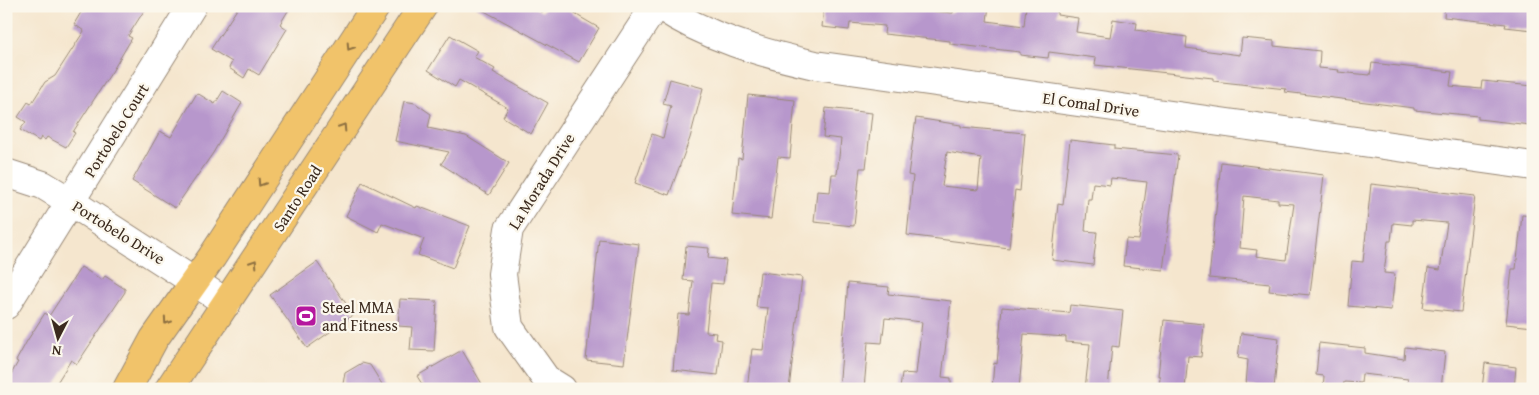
<svg xmlns="http://www.w3.org/2000/svg" width="1539" height="395" font-family="'Gentium Book Plus',serif">
	<style>
		.building { fill: #b797cc; fill-rule: evenodd }
		.lines { fill: none; stroke-linecap: round; stroke-linejoin: round }
		.minor-casing { stroke: #988876; stroke-width: 30 }
		.major-casing { stroke: #988876; stroke-width: 30 }
		.minor { stroke: #fff; stroke-width: 28 }
		.major { stroke: #f1c36a; stroke-width: 28 }
		.oneway { stroke: #8d6f40 }
		.labels { text-anchor: middle; stroke-width: 4.5; stroke-linejoin: round; paint-order: stroke }
		.street-label { font-size: 16px; fill: #3b2a1e; stroke: #fbf7ec }
		.poi-label { font-size: 16px; fill: #3b2a1e; stroke: #fbf7ec; text-anchor: start }
	</style>
	<rect width="100%" height="100%" fill="#fbf7ec"/>
	<filter id="ink" filterUnits="userSpaceOnUse"><feTurbulence type="fractalNoise" baseFrequency=".02" numOctaves="2"/><feDisplacementMap in="SourceGraphic" scale="10" xChannelSelector="R" yChannelSelector="G"/><feConvolveMatrix kernelMatrix="1 2 1 2 8 2 1 2 1" color-interpolation-filters="sRGB"/></filter>
	<filter id="wash" filterUnits="userSpaceOnUse"><feTurbulence type="fractalNoise" baseFrequency=".0096" numOctaves="4" result="noise"/><feDisplacementMap in="SourceGraphic" scale="20" xChannelSelector="R" yChannelSelector="G"/><feGaussianBlur stdDeviation="1.12" result="paint"/><feColorMatrix in="noise" values="0 0 0 0 0 0 0 0 0 0 0 0 0 0 0 0 0 1.4 0 .05"/><feComposite in="paint" operator="in"/></filter>
	<g filter="url(#wash)">
		<rect width="100%" height="100%" fill="#f5e6ce"/>
		<g id="blocks">
			<path class="building" d="M89 6H147L128 36 132 38 113 70 73 132 75 133 66 147 47 137 45 140 41 137 39 141 20 130 26 122 18 117 28 102 31 104 45 82 55 76 84 31 74 24 83 9 86 11Z
				M239 6H291L280 24 287 29 259 75 249 69 244 78 229 68 232 62 211 49Z
				M475 6H532L542 12 546 6H561L599 28 579 62Z
				M824 6H920L919 10 953 13 954 6H989L987 21 1024 26 1026 6H1058L1057 15 1078 18 1076 32 1110 37 1113 19 1137 23 1136 30 1187 37 1186 48 1240 55 1242 38 1274 41V46L1320 51 1319 68 1339 70 1338 72 1370 75 1372 63 1452 72 1450 86 1481 89 1482 81 1533 86 1530 125 1478 119V116L1414 110V108L1285 92 1286 89 1213 81V78L1095 65 1096 58 1049 52 1048 58 1020 55V52L950 44V41L884 34 885 26 850 23 849 30 822 27Z
				M1445 6H1533V30L1505 27 1506 24 1444 17Z
				M450 35 478 51 474 57 495 69 493 72 548 103 531 134 503 117 508 108 459 80 455 87 428 70Z
				M670 79 703 88 690 138 669 195 635 183 652 134 663 138 671 106 663 104Z
				M223 91 242 103 213 153 175 208 132 181 160 131 171 137 197 93 215 104Z
				M748 95 795 100 790 158 778 157 771 219 732 215 738 158 742 159Z
				M404 101 415 103 431 114 428 128 466 136 509 163 489 195 441 164 449 152 395 141Z
				M826 108 872 113 866 168H860L854 226 814 222 817 191 830 192 832 174H837L841 139 823 137Z
				M916 118 961 125V127L1025 133 1020 191 1015 190 1009 248 907 235 913 176 908 175ZM947 152 981 158 978 190 942 186Z
				M1070 140 1114 145V149L1178 155 1163 270 1123 266 1126 239 1139 240 1147 182 1111 178 1110 185 1093 183 1091 199H1088L1085 231 1097 232 1093 265 1052 260 1058 204 1063 205Z
				M1221 162 1324 175 1310 295 1269 291 1270 284 1209 278ZM1244 196 1278 200V203L1294 204 1286 260 1256 256 1257 250 1240 248Z
				M362 182 416 208 417 206 470 226 453 268 418 255 424 239 382 223 378 232 346 216Z
				M1371 184 1475 196 1461 312 1423 308 1428 268 1440 270 1447 223 1412 220V225L1393 223 1391 241H1388L1384 273 1395 274 1391 310 1348 306 1352 261 1363 262Z
				M1522 215 1533 216V327L1506 324 1512 269H1516Z
				M599 239 639 244 624 364 586 360Z
				M686 246 709 248 708 258 726 260 723 284 711 283 706 332 716 333 715 339 722 340 718 375 673 370 678 314 689 315 693 281 683 280Z
				M317 262 354 315 307 348 270 295Z
				M81 267 102 280 105 276 125 289V292L77 364 71 360 53 389H6V383L18 362 16 361 27 341 45 313 49 316Z
				M760 272 802 277 789 389H747L752 349 763 350 768 308 756 307Z
				M848 283 889 287 888 294 951 301 942 377 951 378V389H900L902 373 916 374 922 322 885 318 882 343 868 342 864 389H839Z
				M400 299 437 301 434 351 410 350 412 327 398 326Z
				M1070 305 1123 311 1119 347 1112 346 1108 389H1085L1090 344 1066 342V337L1024 334 1019 389H992L994 363 997 364 1002 307 1069 313Z
				M1164 320 1204 324 1201 357 1188 356 1185 389H1159L1160 376H1158Z
				M1241 333 1279 338 1274 388 1246 385 1248 360 1238 358Z
				M1319 343 1365 348V353L1404 359 1405 347 1445 352 1441 389H1406L1408 379 1362 374 1361 383 1344 382 1343 389H1323L1324 376 1316 375Z
				M462 350 485 389H425L417 376Z
				M362 363 370 365 385 389H342L345 373Z
				M1485 363 1516 367 1514 389H1482Z"/>
		</g>
	</g>
	<g filter="url(#ink)">
		<use href="#blocks" fill-opacity="0" stroke="#988876" stroke-width="1"/>
		<g class="lines">
			<g class="minor-casing">
				<path id="minor" d="M660 6C706 37 761 53 815 65L1533 166
					M6 173 43 185 71 202 227 303
					M6 305 192 6
					M562 389 546 379 509 327 502 274 509 229 655 6"/>
			</g>
			<g class="major-casing">
				<path id="major" d="M127 389 154 339 212 257 376 6
					M169 389 423 6"/>
			</g>
			<use href="#minor" class="minor"/>
			<use href="#major" class="major"/>
		</g>
		<defs><path id="oneway-chevron" d="M-2-3.5L2.5 0L-2 3.5" fill="none" stroke-width="1.6" stroke-linecap="round" stroke-linejoin="round" transform="scale(1.25)"/></defs>
		<g class="oneway">
			<use href="#oneway-chevron" transform="translate(350 47) rotate(123)"/>
			<use href="#oneway-chevron" transform="translate(343 127) rotate(-57)"/>
			<use href="#oneway-chevron" transform="translate(261 183) rotate(123)"/>
			<use href="#oneway-chevron" transform="translate(254 263) rotate(-57)"/>
			<use href="#oneway-chevron" transform="translate(167 321) rotate(125)"/>
		</g>
	</g>
	<defs>
		<g id="stadium-square" transform="scale(1.125)"><rect x="-9" y="-9" width="18" height="18" rx="4" fill="#b5179e" stroke="#fbf7ec"/><path d="M0-5a6.5 5 0 1 0 0 10a6.5 5 0 1 0 0-10ZM-3.5-1.8h7v3.6h-7Z" fill="#fff"/></g>
	</defs>
	<g fill-rule="evenodd">
		<use href="#stadium-square" x="306" y="316"/>
	</g>
	<g class="labels">
		<g class="street-label">
			<text transform="translate(1091 104) rotate(8)" y="6">El Comal Drive</text>
			<text transform="translate(116 130) rotate(-58)" y="6">Portobelo Court</text>
			<text transform="translate(541 181) rotate(-58)" y="6">La Morada Drive</text>
			<text transform="translate(297 198) rotate(-57)" y="6">Santo Road</text>
			<text transform="translate(119 232) rotate(32)" y="6">Portobelo Drive</text>
		</g>
		<g class="poi-label">
			<text x="322" y="313">Steel MMA<tspan x="322" dy="18">and Fitness</tspan></text>
		</g>
	</g>
	<rect width="1539" height="395" fill="none" stroke="#fbf7ec" stroke-width="25"/>
	<g transform="translate(58 338) rotate(186)" stroke="#fbf7ec" stroke-width="4" paint-order="stroke">
	<path d="M0-4L9 19L0 12L-9 19Z" fill="#3b2a1e"/>
	<text y="-8" font-size="14" font-weight="bold" text-anchor="middle" fill="#3b2a1e">N</text>
	</g>
</svg>
